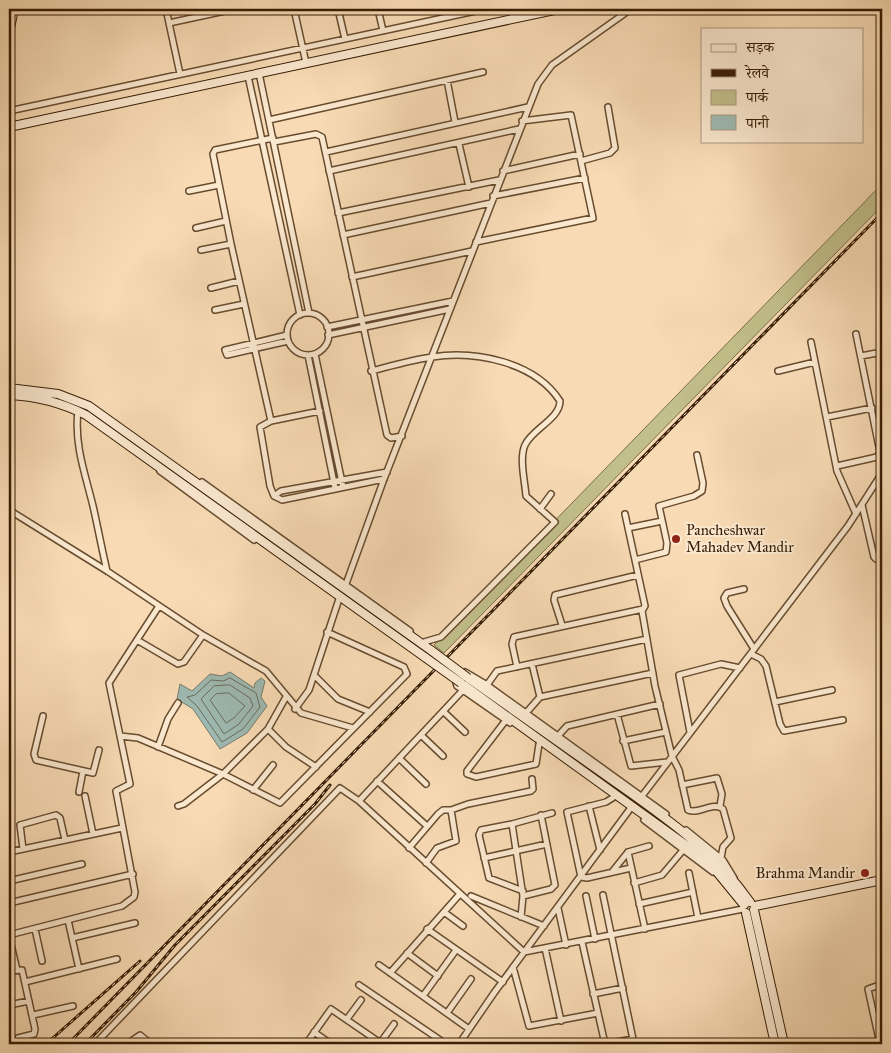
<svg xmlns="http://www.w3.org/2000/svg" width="891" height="1053" font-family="'IM FELL Great Primer','Noto Serif Devanagari',serif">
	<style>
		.green { fill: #c1bf8b; stroke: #7c6e48 }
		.water { fill: #9ebab3; stroke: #757b6d }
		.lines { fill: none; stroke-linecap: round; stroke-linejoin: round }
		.shore { stroke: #6a6c5c; stroke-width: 1 }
		.street-casing { stroke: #674c30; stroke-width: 8 }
		.secondary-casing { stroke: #371d04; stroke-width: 10 }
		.street { stroke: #fae8cf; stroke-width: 5 }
		.secondary { stroke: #fae8cf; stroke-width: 8 }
		.rail-casing { stroke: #371d04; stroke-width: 3 }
		.rail { stroke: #fae8cf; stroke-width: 1; stroke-dasharray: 4; stroke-linecap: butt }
		.secondary-bridge-casing { stroke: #371d04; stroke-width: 10; stroke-linecap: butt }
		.secondary-bridge { stroke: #fae8cf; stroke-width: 8 }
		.poi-dot { fill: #8f2418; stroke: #fae8cf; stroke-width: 2 }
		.labels { text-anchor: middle; stroke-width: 4; stroke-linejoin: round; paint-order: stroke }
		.poi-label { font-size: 15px; fill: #371d04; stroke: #fae8cf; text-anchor: start }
	</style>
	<rect width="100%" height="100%" fill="#f8dbb5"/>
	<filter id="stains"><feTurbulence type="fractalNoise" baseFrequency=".004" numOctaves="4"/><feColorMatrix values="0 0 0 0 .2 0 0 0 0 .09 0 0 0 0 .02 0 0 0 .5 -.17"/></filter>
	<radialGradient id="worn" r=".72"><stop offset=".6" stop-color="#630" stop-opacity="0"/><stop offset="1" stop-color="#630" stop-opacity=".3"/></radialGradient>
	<path class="green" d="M882 184V206L444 653 434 645Z"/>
	<path class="water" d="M230 672 254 688 255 683 261 678 265 681 261 697 267 706 247 733 220 749 193 709 177 699 180 684 192 691 210 674 222 676Z"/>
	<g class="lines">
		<path class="shore" d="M230 678 256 693 260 707 243 729 222 742 197 706 187 697 195 695 211 680 223 681Z
			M230 685 250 698 253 706 239 724 224 734 201 699 214 686Z
			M229 693 245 706 234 718 226 723 210 700 216 694Z"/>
		<g class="street-casing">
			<path id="street" d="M166 9 180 74
				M294 9 306 63
				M338 9 345 39
				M378 9 383 31
				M169 23 234 9
				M259 73 309 313
				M248 76 300 315
				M447 80 455 122
				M9 111 485 9
				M269 120 483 72
				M274 142 316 134 322 137 387 435 391 438 402 436
				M459 144 469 187
				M326 152 528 107
				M581 161 610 153 615 148 608 107
				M329 171 519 129
				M503 171 580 154
				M189 191 219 185
				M493 196 585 178
				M338 213 499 180
				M196 228 226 221
				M343 235 491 203
				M476 242 593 218 571 115 522 121
				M201 250 231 244
				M352 277 472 251
				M211 288 239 281
				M215 310 244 304
				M287 334a21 21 0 1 1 42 0a21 21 0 1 1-42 0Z
				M327 327 453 301
				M287 335 225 350 227 355 288 341
				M328 335 450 309
				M811 342 837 471 856 514
				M315 354 343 487
				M308 355 335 488
				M861 356 882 352
				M371 371C391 366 411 360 432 357 475 350 535 362 560 401 560 419 532 429 525 445 519 458 525 482 526 496L555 522 441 637 424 642
				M778 371 815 362
				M78 410C74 445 85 473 93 506 98 528 102 550 107 571
				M320 411 271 421 260 427 270 486 274 496 282 500 384 479
				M827 417 872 408
				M271 421 231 244 213 154 215 150 273 138
				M837 466 877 457 880 452 856 334
				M160 471 254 540
				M202 482 410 631
				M274 496 281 491 387 472
				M862 505 874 557 876 559 882 560
				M540 509 551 494
				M9 510 107 571 203 635 266 671 301 713 353 728
				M625 514 645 606 642 611 655 686 672 756 679 770 688 810C698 815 713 801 723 809L731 838 723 847 721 858
				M628 528 662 521
				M635 560 666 552 667 543 659 506 694 496 702 491 703 483 697 455
				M881 582H882
				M346 584 384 479 538 84 552 65 631 9
				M744 589 727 593 724 598 727 606 754 649
				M562 625 554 600 555 595 638 575
				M137 640 178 664 184 662 203 635
				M751 654 761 659 766 666 780 724 784 731 843 720
				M532 664 540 697
				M517 667 512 644 514 637 643 609
				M314 675 338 699 370 712
				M487 685 497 671 647 639
				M775 702 832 690
				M295 709 309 690 339 599
				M444 712 465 732
				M526 713 540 697 653 673
				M617 714 631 766 667 762
				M43 716 34 754 36 760 93 773 99 750
				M506 720 467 771V774L476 777 536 764 539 744
				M510 723 457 686 456 683 465 672 487 685 666 814
				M268 729 286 747 316 767
				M690 732 679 675 721 664 740 668
				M421 735 443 756
				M120 736 138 738 223 774 280 803 407 674 404 667 327 632
				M558 736 567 726 660 704
				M623 741 666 732
				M158 747 168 719 178 703
				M399 758 426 784
				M377 781 427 826
				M682 785 717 778 722 794 720 806
				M253 790 273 765
				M79 792 83 771
				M85 796 93 834
				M642 796 848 526 882 473
				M614 797 606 802 567 812 581 877 587 878 631 868
				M359 801 463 690
				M178 806 184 804 223 774 268 729 286 697
				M589 806 600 850
				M644 820 713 872
				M512 824 481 830 479 835 489 878 523 891
				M686 830 723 860 734 878
				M409 848 438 814 443 810H451
				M23 849 20 825 56 815 60 818 65 840
				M9 852 122 828
				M628 852 645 929
				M484 858 547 844
				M426 863 437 848 456 841 451 810 468 804 531 791 533 789 532 779
				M612 872 628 852 649 846
				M689 873 698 918
				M9 881 82 864
				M634 883 662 875 684 849
				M603 895 634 1044
				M471 896 544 926
				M523 896 551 889 555 885 541 815
				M586 896 595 939
				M9 903 133 874
				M639 904 693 892
				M558 908 566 945
				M444 912 463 926
				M521 917 523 896 512 824 552 813
				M68 920 79 969
				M35 929 42 961
				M427 929 503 982
				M9 935 122 906 134 897 135 892 116 791 130 784 109 683 159 606
				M9 936 17 970
				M72 938 135 923
				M582 942 605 1044
				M545 948 561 1021
				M407 953 438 976
				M379 965 469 1029
				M513 967 529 1026 598 1013
				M9 971 22 970 35 1029 34 1034 18 1038V1044
				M390 973 459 895
				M25 982 117 959
				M359 985 446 1044
				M593 994 623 988
				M423 996 456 950
				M9 1005 29 1001
				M447 1013 471 979
				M33 1015 73 1006
				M347 1019 361 1000
				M314 1032 331 1044
				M380 1043 394 1024
				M95 1044 340 788 359 801 524 952 743 909
				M127 1044 140 1035 151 1044
				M306 1044 331 1009 382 1044
				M459 1044 494 993 630 809
				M606 1044 633 1039
				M880 1044 868 989 882 984"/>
		</g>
		<g class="secondary-casing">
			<path id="secondary" d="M9 33 14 9
				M9 127 559 9
				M9 388 58 394 89 406 432 651
				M9 395C35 396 62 403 86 415L426 658
				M468 678C515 711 561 744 608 777 660 814 713 849 750 902
				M461 683 708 861 744 905
				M755 906 882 880
				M754 910 784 1044
				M746 913 775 1044"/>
		</g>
		<use href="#street" class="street"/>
		<use href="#secondary" class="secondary"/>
		<g class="rail-casing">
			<path id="rail" d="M46 1044 140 961
				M68 1044 882 213
				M85 1044 136 992 175 945 315 804 330 785"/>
		</g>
		<use href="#rail" class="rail"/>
		<g class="secondary-bridge-casing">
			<path id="secondary-bridge" d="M432 651 468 678
				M426 658 461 683"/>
		</g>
		<use href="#secondary-bridge" class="secondary-bridge"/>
	</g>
	<g class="poi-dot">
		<circle cx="676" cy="539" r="5"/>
		<circle cx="865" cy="873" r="5"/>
	</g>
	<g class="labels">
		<g class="poi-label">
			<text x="686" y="535">Pancheshwar<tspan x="686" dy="17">Mahadev Mandir</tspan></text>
			<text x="855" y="878" text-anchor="end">Brahma Mandir</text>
		</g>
	</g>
	<rect width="891" height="1053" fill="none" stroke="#f8dbb5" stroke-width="30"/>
	<rect x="10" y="10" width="871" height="1033" fill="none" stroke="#371d04" stroke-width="2.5"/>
	<rect x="15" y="15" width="861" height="1023" fill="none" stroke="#371d04"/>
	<rect x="701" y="28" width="162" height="115" fill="#fae8cf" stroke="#ac977e"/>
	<rect x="711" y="44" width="25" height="8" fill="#fae8cf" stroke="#ac977e"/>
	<text x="746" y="52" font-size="15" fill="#371d04">सड़क</text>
	<rect x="711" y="69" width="25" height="8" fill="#371d04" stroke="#ac977e"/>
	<text x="746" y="78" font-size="15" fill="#371d04">रेलवे</text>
	<rect x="711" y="90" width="25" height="15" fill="#c1bf8b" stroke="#ac977e"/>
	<text x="746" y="102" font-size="15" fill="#371d04">पार्क</text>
	<rect x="711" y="115" width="25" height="15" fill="#9ebab3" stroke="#ac977e"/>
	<text x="746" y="128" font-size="15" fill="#371d04">पानी</text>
	<rect width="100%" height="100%" filter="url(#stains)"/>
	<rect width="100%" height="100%" fill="url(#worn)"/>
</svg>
